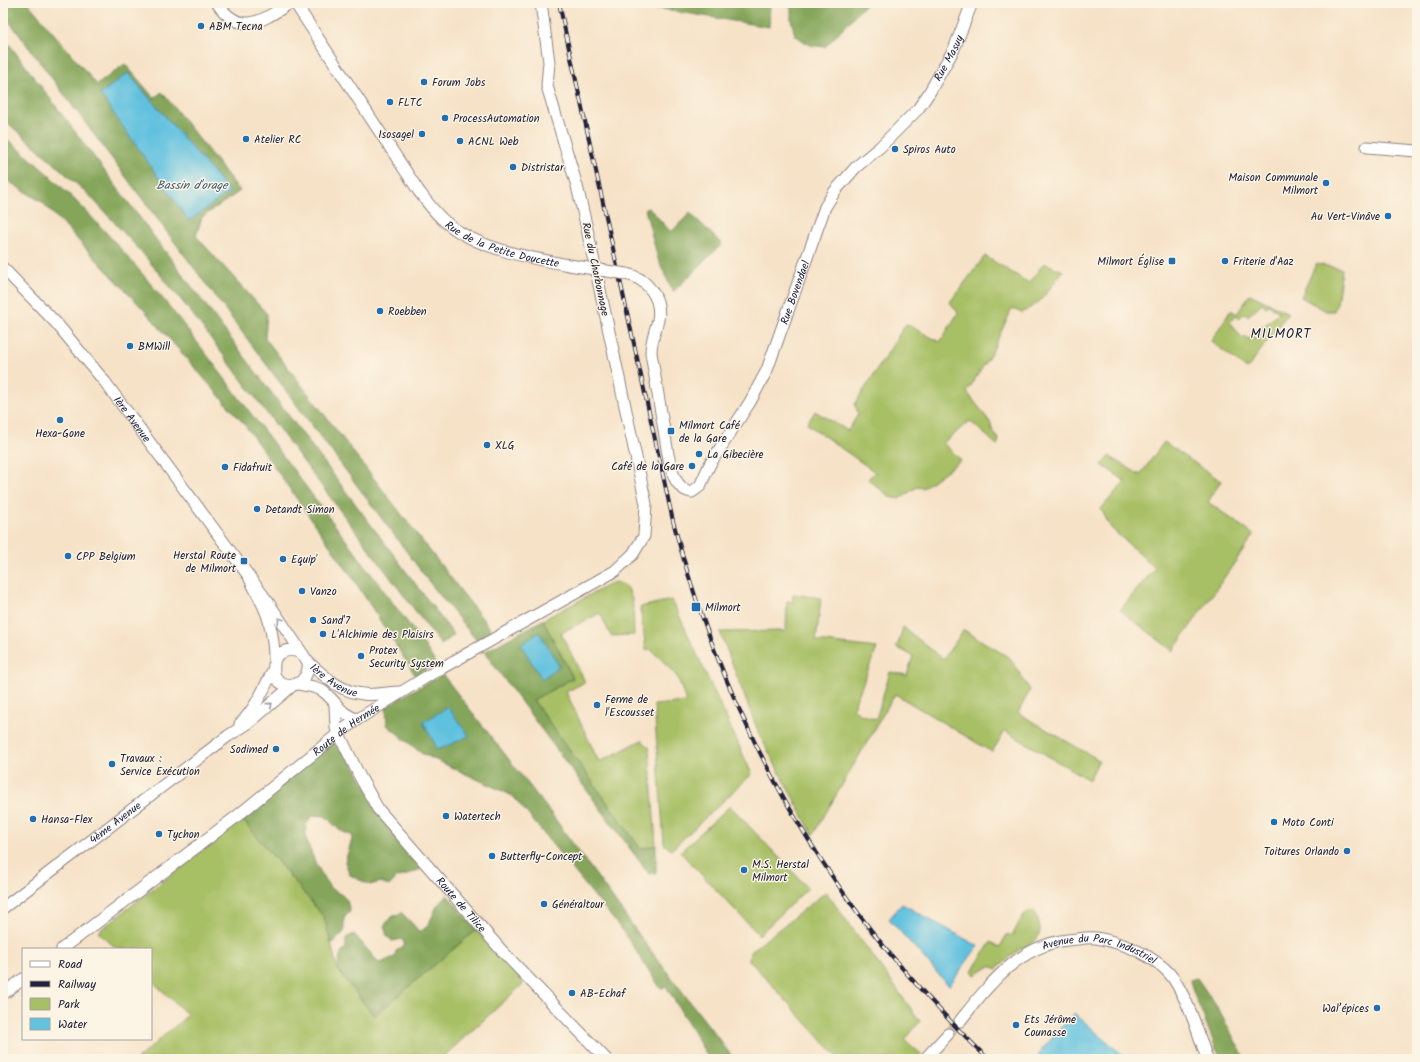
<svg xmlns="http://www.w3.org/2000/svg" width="1420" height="1062" font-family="Kalam,sans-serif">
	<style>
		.green { fill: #a7bf65; stroke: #647050; fill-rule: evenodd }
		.forest { fill: #85a65a; stroke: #54644a }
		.water { fill: #61c1df; stroke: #42728d }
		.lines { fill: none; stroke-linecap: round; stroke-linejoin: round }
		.secondary-tunnel { stroke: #ccbcab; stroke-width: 11; stroke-dasharray: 11 5.5; stroke-linecap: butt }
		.secondary-casing { stroke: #8c8281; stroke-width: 13 }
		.secondary { stroke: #fff; stroke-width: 11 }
		.rail-casing { stroke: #22223b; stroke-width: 4 }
		.rail { stroke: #fcf5e5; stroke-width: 2.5; stroke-dasharray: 8; stroke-linecap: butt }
		.secondary-bridge-casing { stroke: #8c8281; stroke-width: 13; stroke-linecap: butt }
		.secondary-bridge { stroke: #fff; stroke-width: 11 }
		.oneway { stroke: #9c9ca7 }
		.poi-dot { fill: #1f6fb2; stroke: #fcf5e5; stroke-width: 1.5 }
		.labels { text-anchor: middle; stroke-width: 3; stroke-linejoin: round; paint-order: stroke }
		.poi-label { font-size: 11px; fill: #22223b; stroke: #fcf5e5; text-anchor: start }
		.street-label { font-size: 11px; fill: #22223b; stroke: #fcf5e5 }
		.water-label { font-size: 12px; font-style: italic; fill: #385a74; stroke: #fcf5e5 }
		.quarter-label { font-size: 13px; letter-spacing: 1px; fill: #22223b; stroke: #fcf5e5 }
	</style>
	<rect width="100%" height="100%" fill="#fcf5e5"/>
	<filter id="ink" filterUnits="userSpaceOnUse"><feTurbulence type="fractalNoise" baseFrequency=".025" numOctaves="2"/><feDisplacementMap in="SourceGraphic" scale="8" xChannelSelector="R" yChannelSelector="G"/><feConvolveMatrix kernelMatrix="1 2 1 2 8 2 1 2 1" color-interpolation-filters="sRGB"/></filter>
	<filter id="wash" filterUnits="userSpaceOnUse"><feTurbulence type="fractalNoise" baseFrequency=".012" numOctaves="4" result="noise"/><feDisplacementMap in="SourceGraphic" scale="16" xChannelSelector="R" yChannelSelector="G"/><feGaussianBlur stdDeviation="0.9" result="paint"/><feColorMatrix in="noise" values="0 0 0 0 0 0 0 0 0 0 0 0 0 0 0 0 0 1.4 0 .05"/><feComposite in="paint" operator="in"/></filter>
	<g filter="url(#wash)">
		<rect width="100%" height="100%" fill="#f6e2c7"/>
		<path class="green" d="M985 256 1029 283 1044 263 1063 271 1040 301 1022 313 1012 308 992 352 967 392 990 422 992 429 999 441 997 445 970 421 943 443 961 460 923 488 917 487 899 499 890 497 868 479 875 472 807 424 815 411 848 431 858 414 855 404 906 324 940 342 958 313 950 302Z
			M1316 264 1342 269 1337 304 1334 311H1326L1301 297Z
			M1250 294 1288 313 1247 369 1211 341 1231 310 1237 314ZM1262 303 1266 307 1269 305 1273 309H1275L1279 313 1259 330 1262 332 1255 338 1252 336 1248 339 1245 336 1242 338 1230 322 1236 315 1239 318 1245 313 1248 316Z
			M1164 442 1221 481 1208 502 1254 535 1173 651 1120 610 1155 568 1111 528 1101 509 1125 481 1102 465 1109 456 1140 475Z
			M614 582C619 583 625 584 628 589 635 600 633 622 634 635L611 636 600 613 561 633 585 682 566 692 599 762 642 740 649 747 656 845 641 849 533 700 573 678 543 620Z
			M793 594 821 598 816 641 877 648 853 708 860 714 876 719 890 672 907 675 913 656 896 647 899 641 903 627 943 659 964 630 1010 658 1030 690 1018 713 1099 760 1089 780 1005 731 992 752 895 694 813 835 759 734 720 632 786 631 787 601 792 602Z
			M672 600 752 774 671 850 664 844 654 705 686 702 678 678 666 664 650 649 646 650 640 607Z
			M730 806 808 888 759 935 680 852Z
			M242 819 324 917 338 970 374 1016 477 929 524 983 441 1059H137L188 1015 151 980V949H117L98 932Z
			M826 892 920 1021 905 1040 921 1054 917 1059H839L749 960 750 952Z
			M1032 911 1036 913C1037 918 1041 926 1040 932 1038 942 1027 945 1019 950 1013 954 1007 960 1002 965L1000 964 997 969 990 966 975 975 972 971 991 942 1000 947 1007 934 1012 936 1024 914 1027 912Z"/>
		<path class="forest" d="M3 3H28L97 85 125 64 154 98 162 92 240 191 202 217 196 236 267 314 265 338 492 631 477 641 430 583 3 13Z
			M650 3H770L769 27 650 7Z
			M777 3H867L825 47 809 45 795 35 791 19V7Z
			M3 36 454 635 441 645 191 312 144 255 91 197 37 148 3 119Z
			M3 136C100 212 176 313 249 411 308 489 367 568 425 646L436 664 415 675 354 580 244 424 145 311 42 202 3 178Z
			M649 208 671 232 690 213 722 244 673 292 658 259 645 209Z
			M543 620 573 678 533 700 641 849 656 845V873L649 874 484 652Z
			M443 675 550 812 645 943 734 1059H709L666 986 661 989 622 930 513 796 421 753 387 725 386 707 410 692Z
			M337 742 346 749 360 777 418 855 421 869C410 873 409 876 397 877L389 886 381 882 370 885 350 875 345 862 353 836 339 830 325 816 313 815 306 825V839L316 864 330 888 342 895 347 900 350 912 344 918V932L331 944 324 917 242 819 330 743Z
			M447 895 477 929 374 1016 338 970 340 955 346 947V938L354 934 379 963C385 962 389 958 395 957L396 951 405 945 402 939 392 941 387 936 384 926 391 917 402 913 420 932 428 926 437 906Z
			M1197 978 1217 1007 1245 1059H1221C1214 1045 1209 1030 1203 1015 1198 1003 1192 993 1190 980Z"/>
		<path class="water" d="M128 73 230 192 189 221 100 94Z
			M539 632 559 666 542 679 521 645Z
			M448 707 469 736 438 750 423 722Z
			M902 904 978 946 949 986 889 919Z
			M1074 1013 1124 1056 1122 1059H1044L1038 1054Z"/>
	</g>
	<g filter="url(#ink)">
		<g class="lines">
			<path class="secondary-tunnel" d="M948 1034 960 1021"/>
			<g class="secondary-casing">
				<g id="secondary">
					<path d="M217 3C241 38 263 20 290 3"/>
					<path id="s1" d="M295 3 418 190C427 202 436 215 448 224 479 249 530 258 569 265"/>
					<path d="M1367 147 1417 151"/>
					<path id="s2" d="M3 268 57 324 105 382 268 602 308 662C311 683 285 695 275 676 272 669 275 665 274 658 274 646 272 633 269 621 266 608 256 592 250 579"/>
					<path id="s3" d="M626 274C647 278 662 298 658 320 655 332 651 340 651 353L668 454C671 469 675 490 692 492L700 486 710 464 750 402 767 370 825 207 835 191 856 167 880 147 918 109 929 93 954 49 972 3"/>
					<path d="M274 660C281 650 290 648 301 653"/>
					<path id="s4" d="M308 662C324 676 341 692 363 694 375 696 388 692 400 692"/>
					<path d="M297 684C306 686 317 686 324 692 337 702 340 715 358 719"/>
					<path id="s5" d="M335 705 336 728 360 777 378 809 502 951 606 1059"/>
					<path d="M240 724C255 709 264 689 273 670"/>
					<path id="s6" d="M3 908 228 736 250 722 293 685"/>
					<path id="s7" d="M62 949 236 817 339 733 358 719 431 674 615 571 633 554 644 536 646 504 587 229 577 186 547 86 549 62 541 3"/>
					<path d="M3 994 23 979"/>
					<path id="s8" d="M960 1021C992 981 1022 941 1078 939 1084 938 1090 937 1096 938 1103 939 1110 941 1117 943 1135 948 1162 962 1173 978 1189 1002 1198 1032 1207 1059"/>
					<path d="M925 1059 948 1034"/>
				</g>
			</g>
			<use href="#secondary" class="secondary"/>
			<g class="rail-casing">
				<path id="rail" d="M559 3 673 521C710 663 773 799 861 917 899 968 943 1015 988 1059"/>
			</g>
			<use href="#rail" class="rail"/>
			<g class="secondary-bridge-casing">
				<path id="secondary-bridge" d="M569 265 626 274"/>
			</g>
			<use href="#secondary-bridge" class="secondary-bridge"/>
		</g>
		<defs><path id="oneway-chevron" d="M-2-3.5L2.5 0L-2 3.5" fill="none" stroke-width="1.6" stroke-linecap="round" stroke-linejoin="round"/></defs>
		<g class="oneway">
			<use href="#oneway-chevron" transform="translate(280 620) rotate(-124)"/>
			<use href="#oneway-chevron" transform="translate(270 705) rotate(-41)"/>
		</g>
	</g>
	<g class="poi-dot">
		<circle cx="201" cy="26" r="4"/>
		<circle cx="424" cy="82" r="4"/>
		<circle cx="390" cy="102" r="4"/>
		<circle cx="445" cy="118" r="4"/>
		<circle cx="422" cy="134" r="4"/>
		<circle cx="246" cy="139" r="4"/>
		<circle cx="460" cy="141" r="4"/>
		<circle cx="895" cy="149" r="4"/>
		<circle cx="513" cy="167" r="4"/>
		<circle cx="1326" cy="183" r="4"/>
		<circle cx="1388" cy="216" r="4"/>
		<rect x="1168" y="257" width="8" height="8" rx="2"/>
		<circle cx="1225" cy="261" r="4"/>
		<circle cx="380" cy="311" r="4"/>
		<circle cx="130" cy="346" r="4"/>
		<circle cx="60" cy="420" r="4"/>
		<rect x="667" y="427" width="8" height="8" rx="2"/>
		<circle cx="487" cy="445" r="4"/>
		<circle cx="699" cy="454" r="4"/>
		<circle cx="692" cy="466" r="4"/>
		<circle cx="225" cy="467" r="4"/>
		<circle cx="257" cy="509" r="4"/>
		<circle cx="68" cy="556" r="4"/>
		<circle cx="283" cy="559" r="4"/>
		<rect x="240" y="557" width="8" height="8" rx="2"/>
		<circle cx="302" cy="591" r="4"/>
		<rect x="691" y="602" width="10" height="10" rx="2"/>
		<circle cx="313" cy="620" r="4"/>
		<circle cx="323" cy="634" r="4"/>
		<circle cx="361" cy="656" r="4"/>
		<circle cx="597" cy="705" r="4"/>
		<circle cx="276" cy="749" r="4"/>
		<circle cx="112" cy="764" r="4"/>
		<circle cx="446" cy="816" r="4"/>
		<circle cx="33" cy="819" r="4"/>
		<circle cx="1274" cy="822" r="4"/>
		<circle cx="159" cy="834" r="4"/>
		<circle cx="1347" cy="851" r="4"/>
		<circle cx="492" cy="856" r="4"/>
		<circle cx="744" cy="870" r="4"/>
		<circle cx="544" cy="904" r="4"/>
		<circle cx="572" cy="993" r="4"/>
		<circle cx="1377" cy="1008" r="4"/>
		<circle cx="1016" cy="1025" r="4"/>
	</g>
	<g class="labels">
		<g class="poi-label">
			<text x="209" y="30">ABM Tecna</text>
			<text x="432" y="86">Forum Jobs</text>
			<text x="398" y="106">FLTC</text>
			<text x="453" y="122">ProcessAutomation</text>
			<text x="414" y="138" text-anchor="end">Isosagel</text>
			<text x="254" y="143">Atelier RC</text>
			<text x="468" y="145">ACNL Web</text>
			<text x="903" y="153">Spiros Auto</text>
			<text x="521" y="171">Distristar</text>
			<text x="1318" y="181" text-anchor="end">Maison Communale<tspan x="1318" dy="13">Milmort</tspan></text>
			<text x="1380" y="220" text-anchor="end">Au Vert-Vinâve</text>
			<text x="1164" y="265" text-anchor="end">Milmort Église</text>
			<text x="1233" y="265">Friterie d'Aaz</text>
			<text x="388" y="315">Roebben</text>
			<text x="138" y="350">BMWill</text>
			<text x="679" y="429">Milmort Café<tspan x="679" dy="13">de la Gare</tspan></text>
			<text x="60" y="437" text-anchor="middle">Hexa-Gone</text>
			<text x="495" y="449">XLG</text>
			<text x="707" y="458">La Gibecière</text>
			<text x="684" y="470" text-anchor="end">Café de la Gare</text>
			<text x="233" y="471">Fidafruit</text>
			<text x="265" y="513">Detandt Simon</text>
			<text x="236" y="559" text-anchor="end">Herstal Route<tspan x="236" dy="13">de Milmort</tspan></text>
			<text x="76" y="560">CPP Belgium</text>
			<text x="291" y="563">Equip'</text>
			<text x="310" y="595">Vanzo</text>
			<text x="705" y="611">Milmort</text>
			<text x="321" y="624">Sand'7</text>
			<text x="331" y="638">L'Alchimie des Plaisirs</text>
			<text x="369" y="654">Protex<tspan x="369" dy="13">Security System</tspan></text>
			<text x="605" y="703">Ferme de<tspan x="605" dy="13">l'Escousset</tspan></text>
			<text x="268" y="753" text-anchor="end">Sodimed</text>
			<text x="120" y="762">Travaux :<tspan x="120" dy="13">Service Exécution</tspan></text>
			<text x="454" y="820">Watertech</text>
			<text x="41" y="823">Hansa-Flex</text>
			<text x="1282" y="826">Moto Conti</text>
			<text x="167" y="838">Tychon</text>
			<text x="1339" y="855" text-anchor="end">Toitures Orlando</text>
			<text x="500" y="860">Butterfly-Concept</text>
			<text x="752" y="868">M.S. Herstal<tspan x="752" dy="13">Milmort</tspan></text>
			<text x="552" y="908">Généraltour</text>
			<text x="580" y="997">AB-Echaf</text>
			<text x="1369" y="1012" text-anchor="end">Wal’épices</text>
			<text x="1024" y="1023">Ets Jérôme<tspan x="1024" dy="13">Counasse</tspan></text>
		</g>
		<g class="street-label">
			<text dy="4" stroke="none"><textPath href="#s3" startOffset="759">Rue Masuy</textPath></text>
			<text dy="4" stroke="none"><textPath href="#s1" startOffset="328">Rue de la Petite Doucette</textPath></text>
			<text transform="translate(596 269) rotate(78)" y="4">Rue du Charbonnage</text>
			<text dy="4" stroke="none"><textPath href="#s3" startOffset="473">Rue Bovendael</textPath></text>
			<text dy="4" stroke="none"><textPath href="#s2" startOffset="199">1ère Avenue</textPath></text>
			<text dy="4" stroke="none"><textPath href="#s4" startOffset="32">1ère Avenue</textPath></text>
			<text dy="4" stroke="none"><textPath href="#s7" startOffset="359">Route de Hermée</textPath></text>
			<text dy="4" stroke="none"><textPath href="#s6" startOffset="141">4ème Avenue</textPath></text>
			<text dy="4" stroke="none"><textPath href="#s5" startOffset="241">Route de Tilice</textPath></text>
			<text dy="4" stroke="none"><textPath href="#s8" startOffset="172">Avenue du Parc Industriel</textPath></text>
		</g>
		<g class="water-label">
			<text x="192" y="189">Bassin d'orage</text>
		</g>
		<g class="quarter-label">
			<text x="1281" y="338">MILMORT</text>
		</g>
	</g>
	<rect width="1420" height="1062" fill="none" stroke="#fcf5e5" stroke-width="16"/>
	<rect x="22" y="948" width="130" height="92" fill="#fcf5e5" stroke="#a5a1a1"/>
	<rect x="30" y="961" width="20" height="6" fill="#ffffff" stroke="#a5a1a1"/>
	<text x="58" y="968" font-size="12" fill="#22223b">Road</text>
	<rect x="30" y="981" width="20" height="6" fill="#22223b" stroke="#a5a1a1"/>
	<text x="58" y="988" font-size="12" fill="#22223b">Railway</text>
	<rect x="30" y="998" width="20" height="12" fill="#a7bf65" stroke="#a5a1a1"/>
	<text x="58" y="1008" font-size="12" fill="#22223b">Park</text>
	<rect x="30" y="1018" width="20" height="12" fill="#61c1df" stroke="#a5a1a1"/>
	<text x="58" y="1028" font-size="12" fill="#22223b">Water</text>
</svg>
